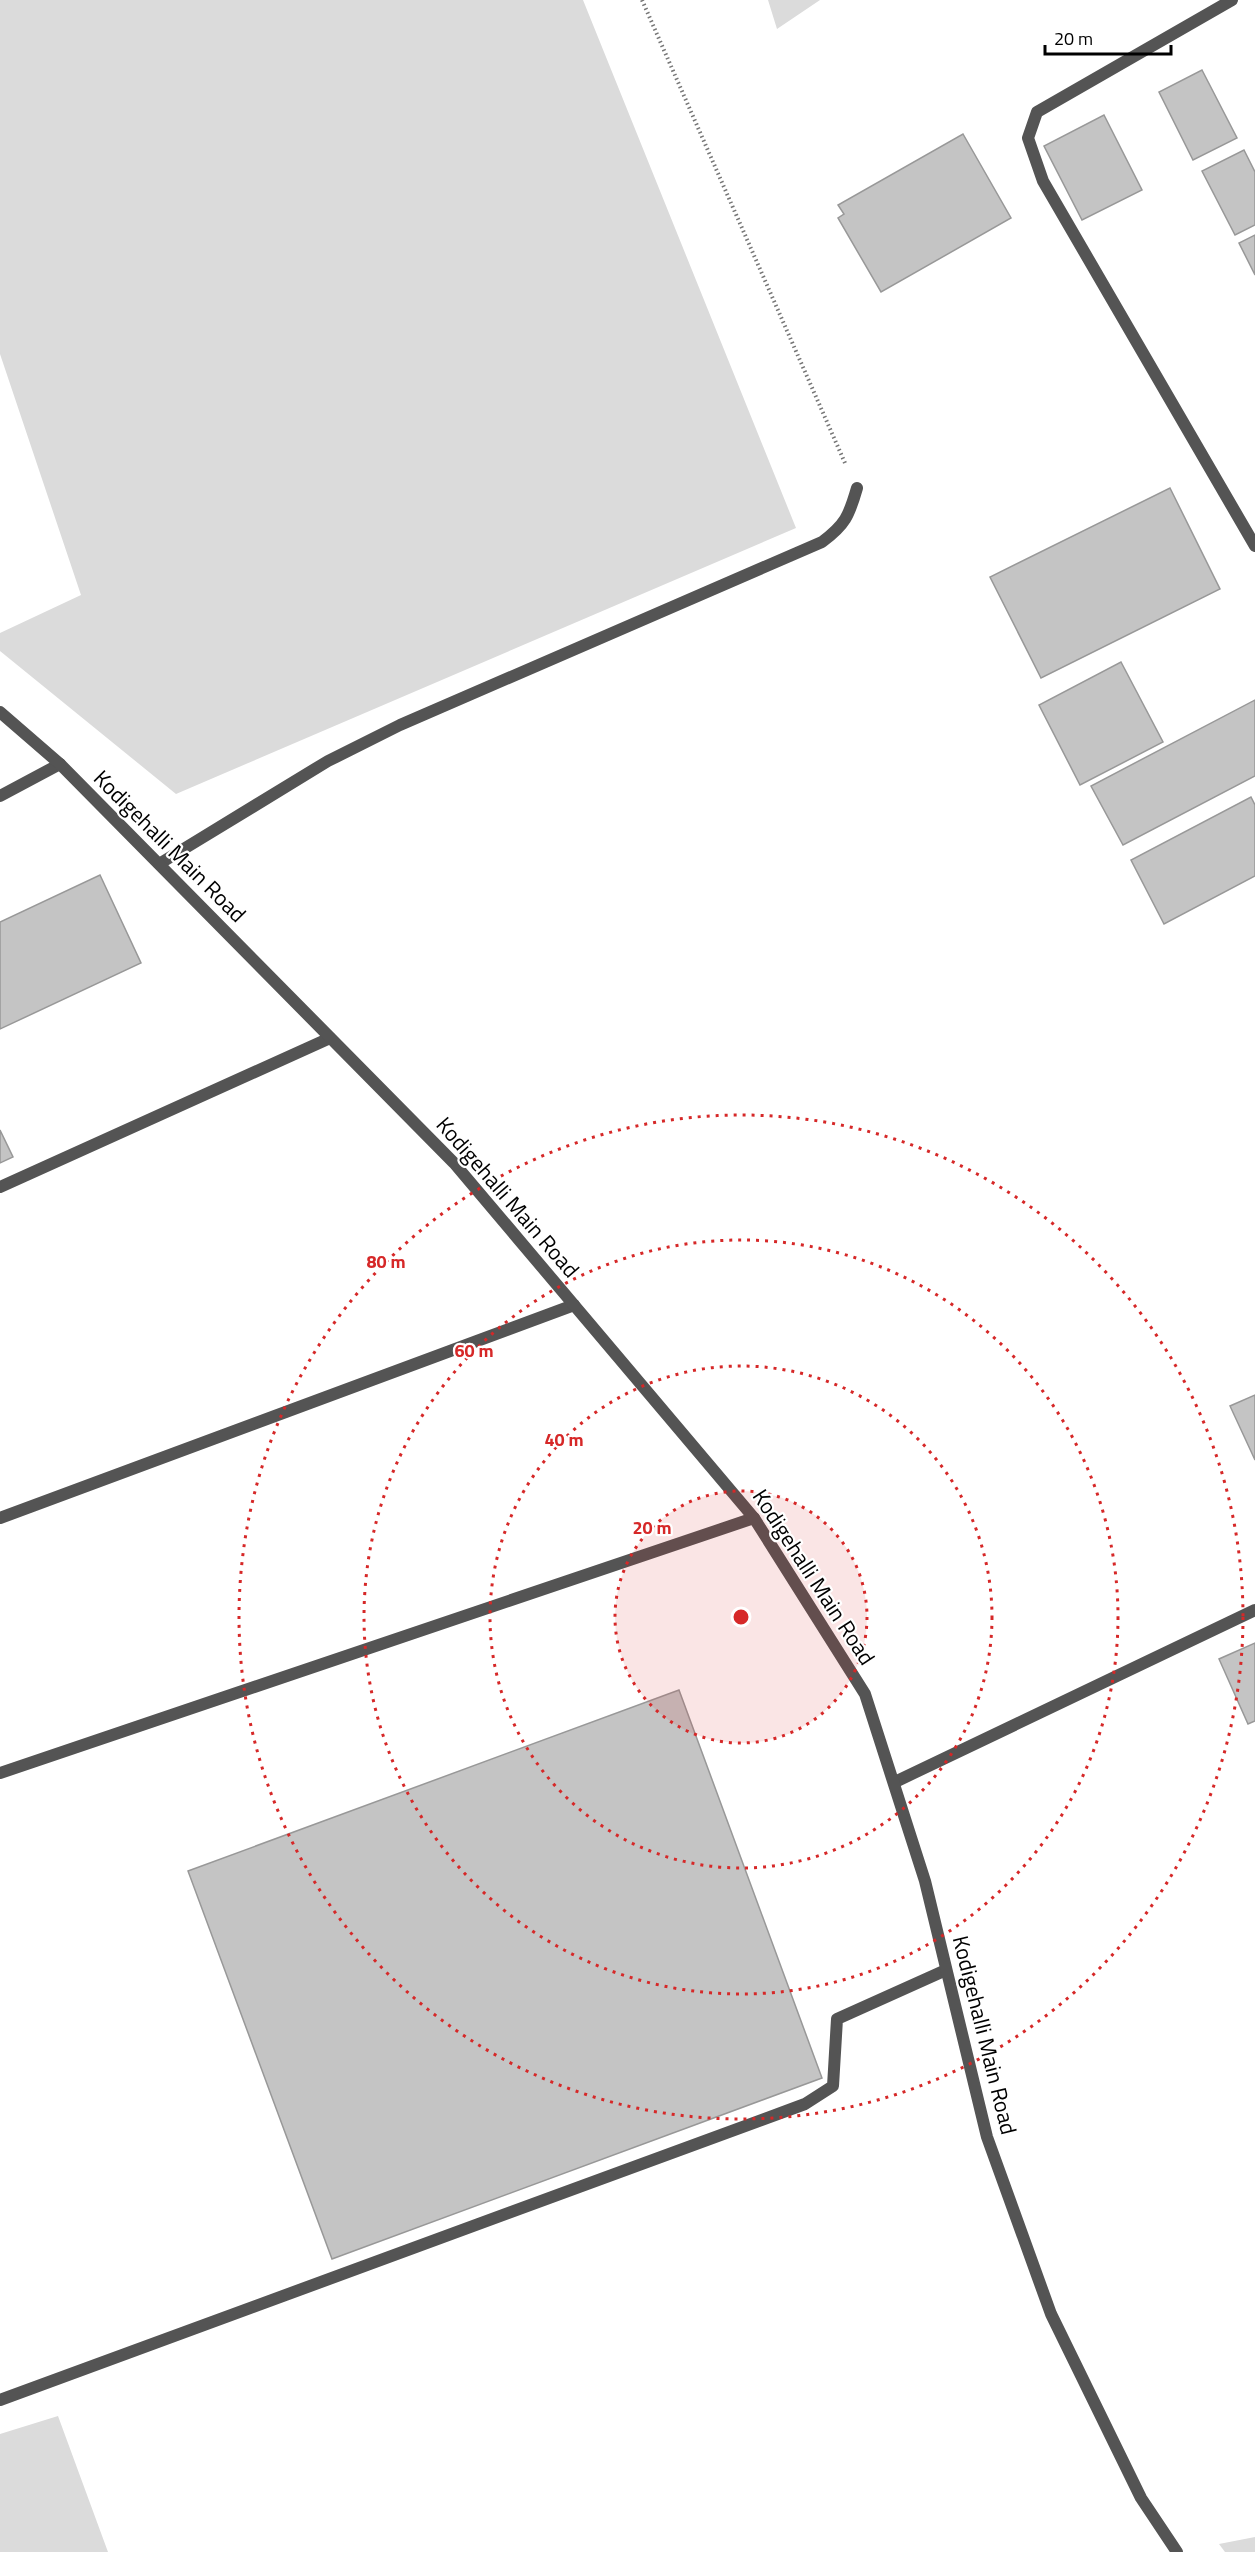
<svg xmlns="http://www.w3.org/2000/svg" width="1255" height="2552" font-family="'Titillium Web',sans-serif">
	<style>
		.green { fill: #dbdbdb }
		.building { fill: #c4c4c4; stroke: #989898; stroke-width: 1.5 }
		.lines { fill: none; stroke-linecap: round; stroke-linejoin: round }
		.path { stroke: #767676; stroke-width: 4; stroke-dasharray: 1.5 3; stroke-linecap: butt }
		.service { stroke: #545454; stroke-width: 12 }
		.minor { stroke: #545454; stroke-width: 12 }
		.tertiary { stroke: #545454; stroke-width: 12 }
		.ring { fill: none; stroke: #d62828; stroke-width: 3; stroke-dasharray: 3 6 }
		.labels { text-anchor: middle; stroke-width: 4.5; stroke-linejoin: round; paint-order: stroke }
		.street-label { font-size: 22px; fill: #000; stroke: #fff }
		.centre { fill: #d62828; stroke: #fff; stroke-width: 3 }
		.ring-label { font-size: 18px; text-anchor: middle; font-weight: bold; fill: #d62828; stroke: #fff; stroke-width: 4.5; stroke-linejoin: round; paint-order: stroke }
	</style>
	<rect width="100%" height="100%" fill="#fff"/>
	<path class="green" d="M0 0H583L796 528 176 794 0 651V633L81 595 0 354Z
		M768 0H820L777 29Z
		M58 2416 108 2552H0V2434Z
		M1255 2537V2552H1225L1219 2544Z"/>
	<path class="building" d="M1202 70 1237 138 1193 160 1159 92Z
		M1104 115 1142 190 1082 220 1044 146Z
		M963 134 1011 218 881 292 838 218 844 214 838 205Z
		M1244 150 1255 172V225L1235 235 1202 171Z
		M1255 235V275L1239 243Z
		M1170 488 1220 589 1041 678 990 577Z
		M1121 662 1163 742 1080 785 1039 705Z
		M1255 700V776L1123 845 1091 786Z
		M1251 797 1255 805V876L1164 924 1131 860Z
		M100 875 141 963 0 1029V922Z
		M0 1130 13 1157 0 1163Z
		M1255 1395V1460L1230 1406Z
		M1255 1643V1721L1248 1724 1219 1659Z
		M679 1690 822 2078 332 2259 188 1871Z"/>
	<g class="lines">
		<path class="path" d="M642 0 845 463"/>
		<path class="service" d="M895 1782 1255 1610"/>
		<path class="minor" d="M1232 0 1037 112 1028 138 1043 181 1255 546
			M0 796 60 764
			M159 864 328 761 400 725 822 542C845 525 849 516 857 488
			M0 1187 330 1038
			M0 1518 574 1305
			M0 1773 754 1518
			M0 2400 805 2104 833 2086 837 2019 946 1970"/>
		<path class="tertiary" d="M0 712 60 764 454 1163 754 1518 865 1694 925 1881 987 2137 1051 2314 1141 2498 1177 2552"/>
	</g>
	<circle cx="741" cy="1617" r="126" fill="#d62828" fill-opacity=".12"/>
	<g class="ring">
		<circle cx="741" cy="1617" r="126"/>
		<circle cx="741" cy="1617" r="251"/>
		<circle cx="741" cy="1617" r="377"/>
		<circle cx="741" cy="1617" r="502"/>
	</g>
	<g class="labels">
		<g class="street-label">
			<text transform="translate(170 846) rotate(45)" y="8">Kodigehalli Main Road</text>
			<text transform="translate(508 1197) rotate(49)" y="8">Kodigehalli Main Road</text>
			<text transform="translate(814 1577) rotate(57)" y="8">Kodigehalli Main Road</text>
			<text transform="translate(985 2035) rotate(76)" y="8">Kodigehalli Main Road</text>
		</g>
	</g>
	<circle cx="741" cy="1617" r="9" class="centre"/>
	<g class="ring-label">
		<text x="386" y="1268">80 m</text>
		<text x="474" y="1357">60 m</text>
		<text x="564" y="1446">40 m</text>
		<text x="652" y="1534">20 m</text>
	</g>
	<path d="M1045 45v9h126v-9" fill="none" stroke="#000000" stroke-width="3"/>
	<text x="1054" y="45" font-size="18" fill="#000000" stroke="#ffffff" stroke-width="4.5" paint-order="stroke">20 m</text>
</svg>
